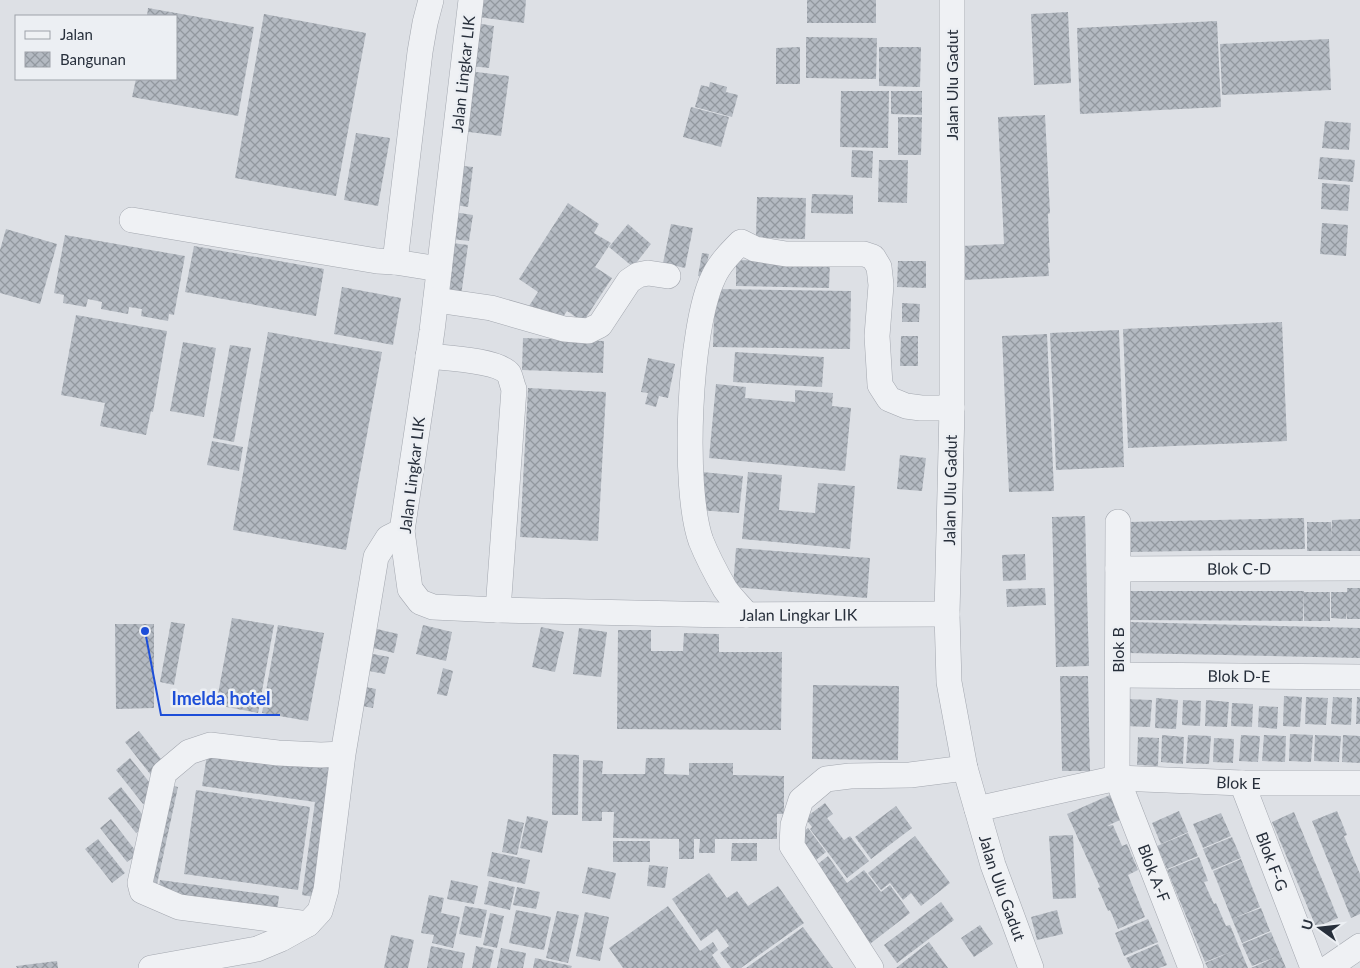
<svg xmlns="http://www.w3.org/2000/svg" width="1360" height="968" font-family="Lato,sans-serif">
	<style>
		.building { fill: url(#building-cross-hatch) }
		.lines { fill: none; stroke-linecap: round; stroke-linejoin: round }
		.minor-casing { stroke: #a3a7af; stroke-width: 26 }
		.minor { stroke: #eff1f4; stroke-width: 25 }
		.labels { text-anchor: middle; stroke-width: 5; stroke-linejoin: round; paint-order: stroke }
		.street-label { font-size: 16px; fill: #272f3b; stroke: #eceff3 }
		.leader { fill: none; stroke: #1d4ed8; stroke-width: 2 }
		.callout-dot { fill: #1d4ed8; stroke: #eceff3; stroke-width: 2 }
		.callout-label { font-size: 18px; text-anchor: middle; font-weight: bold; fill: #1d4ed8; stroke: #eceff3; stroke-width: 5; stroke-linejoin: round; paint-order: stroke }
	</style>
	<defs>
		<pattern id="building-cross-hatch" width="8" height="8" patternUnits="userSpaceOnUse" patternTransform="scale(1.25)"><rect width="8" height="8" fill="#b4bac2"/><path d="M0 0l8 8M0 8l8-8" fill="none" stroke="#92989f"/></pattern>
	</defs>
	<rect width="100%" height="100%" fill="#dde0e5"/>
	<path class="building" d="M480 0H526L524 23 478 17Z
		M807 0H876V23H807Z
		M148 8 254 27 238 116 132 97 136 79H176V16H147Z
		M1068 12 1071 83 1034 85 1031 14Z
		M264 14 366 33 336 196 235 178Z
		M1217 21 1221 107 1080 114 1077 28Z
		M476 23 494 26 489 68 471 66Z
		M806 37 877 38 876 79 806 78Z
		M1329 39 1331 90 1222 95 1220 44Z
		M800 47V84H776V48Z
		M879 47H921L920 87 879 86Z
		M468 71 509 76 501 136 461 131Z
		M710 82 727 87 726 92 738 95 732 117 695 107 701 85 709 87Z
		M841 91H889L888 148 840 147Z
		M891 91H922V115L891 114Z
		M691 107 729 117 721 147 683 137Z
		M1045 115 1050 213 1048 214 1050 263H1048L1049 276 963 280 961 246 1004 244 998 117Z
		M898 117H922L921 155H898Z
		M1325 121 1351 123 1349 150 1322 148Z
		M356 133 390 138 378 206 344 200Z
		M852 150 873 151 872 178 851 177Z
		M1320 157 1355 160 1353 182 1318 179Z
		M879 160H908L907 203 878 202Z
		M454 165 473 167 468 207 450 204Z
		M1322 183 1350 185 1348 211 1321 209Z
		M812 194 853 195V214L811 213Z
		M757 197 806 198 805 239 756 238Z
		M568 203 599 224 594 233 611 243 595 267 612 278 583 322 567 311 558 324 529 306 538 292 519 279Z
		M447 211 473 215 469 241 443 238Z
		M1322 223 1348 225 1346 256 1320 254Z
		M628 224 651 244 633 267 609 247Z
		M671 224 693 228 685 268 663 263Z
		M6 229 57 244 40 304 0 293V250Z
		M65 235 185 256 174 315 169 314 168 321 141 316 142 309 129 307 128 314 101 309 102 302 88 299 86 307 63 303 64 295 54 293Z
		M444 242 468 245 461 296 437 293Z
		M194 246 324 269 316 316 185 292Z
		M702 253 709 254 704 277 698 276Z
		M736 260 830 262 829 288 736 286Z
		M898 261H926V288L897 287Z
		M342 287 401 298 393 345 334 334Z
		M715 289 851 291 850 349 713 347Z
		M902 303 920 304 919 322H902Z
		M76 315 167 331 153 412 151 411 146 435 100 426 105 403 61 395Z
		M1282 322 1287 441 1128 448 1123 329Z
		M1119 330 1124 467 1056 470 1050 333Z
		M268 332 382 352 346 550 233 530Z
		M1047 334 1054 491 1009 492 1002 336Z
		M901 336H918V366H900Z
		M523 338 604 341 603 373 522 370Z
		M183 342 216 348 204 417 170 411Z
		M230 345 251 348 234 442 213 438Z
		M735 352 824 357 822 387 733 382Z
		M648 358 675 364 668 398 659 396 656 407 645 404 648 393 641 392Z
		M716 384 746 387 745 398 795 402V390L833 393 832 406 851 408 845 471 709 458Z
		M528 388 606 392 598 541 520 537Z
		M212 441 243 447 239 471 207 465Z
		M900 455 926 458 922 491 897 489Z
		M702 472 743 476 739 513 698 510Z
		M748 472 782 475 779 510 815 513 818 483 855 486 850 549 742 539Z
		M1085 516 1089 666 1056 667 1052 517Z
		M1304 518 1305 549 1129 552 1128 522Z
		M1360 519V551H1307V522H1331V537L1332 520Z
		M736 548 870 558 867 598 733 587Z
		M1025 554 1026 580 1003 581 1002 555Z
		M1045 588 1046 605 1007 607 1006 589Z
		M1347 588H1360V619H1347V611L1346 619 1331 618V592H1347Z
		M1129 591H1304L1303 621 1129 620Z
		M1304 592H1330V621H1304Z
		M232 618 274 625 258 713 216 705Z
		M171 622 185 624 174 685 160 682Z
		M1129 622 1360 628V658L1128 653Z
		M115 624H154V708L116 709Z
		M278 625 324 633 308 721 262 713Z
		M423 625 452 632 446 661 416 654Z
		M541 627 564 632 555 672 532 667Z
		M579 628 607 632 601 677 573 674Z
		M377 629 398 634 394 653 373 648Z
		M618 630H651V651H683L684 633 719 634V652H782L781 730 617 729Z
		M373 654 389 657 385 674 369 671Z
		M443 668 453 671 447 696 437 694Z
		M1060 676H1088L1090 771H1062Z
		M813 685 899 686 898 760 812 759Z
		M366 687 376 689 373 708 362 706Z
		M1284 696 1302 697 1300 727 1283 726Z
		M1306 697 1328 698 1326 725 1305 724Z
		M1333 697 1352 698 1351 725 1331 724Z
		M1357 697H1360V724H1356Z
		M1156 698 1178 700 1176 729 1155 728Z
		M1126 699 1152 700 1150 727 1125 726Z
		M1183 700 1201 701 1200 726 1182 725Z
		M1206 700 1229 702 1227 727 1205 726Z
		M1232 703 1253 704 1252 727 1231 726Z
		M1259 706 1278 707 1277 729 1258 727Z
		M139 731 168 768 154 779 125 742Z
		M1290 734 1313 735 1311 762 1289 761Z
		M1162 735 1184 737 1183 764 1161 762Z
		M1188 735 1211 736 1209 764 1186 763Z
		M1241 735 1260 736 1258 762 1239 761Z
		M1264 735 1286 736 1285 762 1262 761Z
		M1315 735 1341 736 1339 762 1314 761Z
		M1343 735 1360 736V763L1342 762Z
		M1138 737 1159 738 1158 766 1137 765Z
		M1214 738 1234 739 1233 763 1213 762Z
		M208 749 340 769 321 898 302 895 315 802 202 786Z
		M553 754 579 755 578 815H552Z
		M130 758 158 793 143 804 116 770Z
		M646 758H665L664 774 689 775V763H733V775L784 776V814H777V839H715V853H699L700 839H694V859H679V839L613 838 614 812H602V821H582L583 760 603 761 602 774H645Z
		M164 784 178 787 156 889 142 886Z
		M121 787 149 823 136 833 108 798Z
		M196 790 310 807 298 890 184 874Z
		M1110 795 1120 820 1107 826 1113 825 1122 846 1127 844 1138 870 1128 875 1145 917 1118 929 1110 910 1108 911 1098 888 1100 887 1067 814Z
		M825 803 833 814 827 818 844 840 850 836 869 861 847 878 810 829 812 827 805 818Z
		M896 806 912 828 871 859 855 837Z
		M1179 811 1188 832 1161 844 1152 823Z
		M1337 811 1347 835 1344 836 1360 874V914L1351 918 1312 821Z
		M1294 812 1338 918 1316 927 1272 822Z
		M1221 813 1231 836 1203 848 1193 824Z
		M527 816 548 821 542 853 520 848Z
		M111 819 138 854 127 862 100 828Z
		M508 819 524 823 517 855 502 852Z
		M808 828 826 852 811 864 793 839Z
		M1188 833 1198 856 1167 869 1157 846Z
		M1073 835 1076 898 1053 899 1049 836Z
		M915 836 950 883 921 906 911 893 903 900 890 883 881 890 868 873Z
		M1232 837 1241 858 1212 870 1203 849Z
		M98 839 125 873 112 883 85 849Z
		M613 841H650V862H613Z
		M732 843H757V861H731Z
		M492 852 530 860 525 884 487 876Z
		M828 856 847 883 864 870 881 892 890 885 910 913 866 947 809 871Z
		M1199 857 1208 881 1204 882 1214 904 1216 903 1226 926 1230 925 1248 968H1208L1205 963 1233 951 1205 962 1167 870Z
		M1241 859 1260 907 1232 919 1213 871Z
		M649 865 668 867 665 888 647 886Z
		M588 867 616 873 610 899 582 893Z
		M709 873 727 898 737 891 748 906 778 886 804 923 741 968H731L720 953 729 946 717 929 701 941 672 899Z
		M160 880 279 896 276 918 157 897Z
		M451 880 478 886 474 904 447 899Z
		M489 881 515 887 510 910 484 904Z
		M517 887 540 892 536 909 513 905Z
		M429 895 444 898 441 913 460 917 453 948 432 943 434 935 421 933Z
		M941 902 954 920 897 963 884 945Z
		M465 906 487 910 481 938 459 934Z
		M668 906 700 951 713 942 718 950 712 955 721 968H623L609 948Z
		M1261 908 1270 931 1242 943 1232 919Z
		M516 910 551 917 544 950 509 943Z
		M1057 910 1063 934 1037 940 1031 917Z
		M557 911 579 915 568 963 546 958Z
		M585 912 609 917 600 961 576 956Z
		M490 913 504 916 497 948 483 945Z
		M1148 919 1158 942 1124 956 1115 933Z
		M980 925 993 944 974 957 961 938Z
		M803 927 833 968H746Z
		M1271 932 1286 968H1251L1276 957 1252 966 1242 944Z
		M391 935 414 940 408 968H384Z
		M929 942 948 968H896Z
		M1158 944 1167 965 1159 968H1131L1126 958Z
		M431 946 465 953 462 968H427Z
		M476 946 494 950 490 968H472Z
		M501 948 526 953 523 968H497Z
		M535 958 572 966 571 968H533Z
		M57 961 58 968H17L16 966Z"/>
	<g class="lines">
		<g class="minor-casing">
			<g id="minor">
				<path id="s1" d="M471 0 432 331 402 531 410 589 420 602 433 607 498 610 727 615 947 614"/>
				<path id="s2" d="M952 0V408L947 614 949 682 965 768 993 865 1031 968"/>
				<path d="M132 220 377 261 395 262 439 269"/>
				<path d="M395 262 420 52 425 23 431 0"/>
				<path d="M436 300 491 308 564 329 588 331 600 325 629 281 638 275 648 273 668 276"/>
				<path d="M428 356C446 358 498 360 509 374 511 378 512 385 514 389L498 610"/>
				<path id="s3" d="M1118 522 1117 778 1191 968"/>
				<path id="s4" d="M1118 569 1360 568"/>
				<path d="M747 615C740 606 731 598 725 589 717 575 707 556 701 541 682 488 689 328 713 278 719 264 731 252 741 242L755 249 786 254H864L873 257 879 267 881 285 877 336 880 385 889 399 906 406 921 408H952"/>
				<path id="s5" d="M1118 675 1360 677"/>
				<path d="M343 754 321 755 278 753 210 745 189 752 164 773 140 883 142 891 179 907 308 924 320 911 326 890 343 754 376 557 388 538 402 531"/>
				<path id="s6" d="M1242 783 1313 968"/>
				<path id="s7" d="M977 809 1117 778 1242 783H1360"/>
				<path d="M151 968 257 949 281 939 308 924"/>
				<path d="M871 968 792 846 793 825 801 800 826 779 850 776 910 775 965 768"/>
				<path d="M1328 968 1360 946"/>
			</g>
		</g>
		<use href="#minor" class="minor"/>
	</g>
	<g class="labels">
		<g class="street-label">
			<text transform="translate(463 74) rotate(-84)" y="6">Jalan Lingkar LIK</text>
			<text transform="translate(952 85) rotate(-90)" y="6">Jalan Ulu Gadut</text>
			<text transform="translate(412 475) rotate(-83)" y="6">Jalan Lingkar LIK</text>
			<text transform="translate(950 490) rotate(-89)" y="6">Jalan Ulu Gadut</text>
			<text dy="6" stroke="none"><textPath href="#s4" startOffset="121">Blok C-D</textPath></text>
			<text dy="6" stroke="none"><textPath href="#s1" startOffset="990">Jalan Lingkar LIK</textPath></text>
			<text transform="translate(1118 650) rotate(-90)" y="6">Blok B</text>
			<text dy="6" stroke="none"><textPath href="#s5" startOffset="121">Blok D-E</textPath></text>
			<text dy="6" stroke="none"><textPath href="#s7" startOffset="265">Blok E</textPath></text>
			<text dy="6" stroke="none"><textPath href="#s6" startOffset="84">Blok F-G</textPath></text>
			<text dy="6" stroke="none"><textPath href="#s3" startOffset="358">Blok A-F</textPath></text>
			<text dy="6" stroke="none"><textPath href="#s2" startOffset="895">Jalan Ulu Gadut</textPath></text>
		</g>
	</g>
	<path class="leader" d="M145 631L161 715H280"/>
	<circle class="callout-dot" cx="145" cy="631" r="5"/>
	<g class="callout-label">
		<text x="221" y="705">Imelda hotel</text>
	</g>
	<rect x="15" y="15" width="162" height="65" fill="#eceff3" stroke="#9da2a9"/>
	<rect x="25" y="31" width="25" height="8" fill="#eff1f4" stroke="#9da2a9"/>
	<text x="60" y="40" font-size="15" fill="#272f3b">Jalan</text>
	<rect x="25" y="52" width="25" height="15" fill="url(#building-cross-hatch)" stroke="#9da2a9"/>
	<text x="60" y="65" font-size="15" fill="#272f3b">Bangunan</text>
	<g transform="translate(1320 928) rotate(285)" stroke="#eceff3" stroke-width="4" paint-order="stroke">
	<path d="M0-4L9 19L0 12L-9 19Z" fill="#272f3b"/>
	<text y="-8" font-size="14" font-weight="bold" text-anchor="middle" fill="#272f3b">U</text>
	</g>
</svg>
